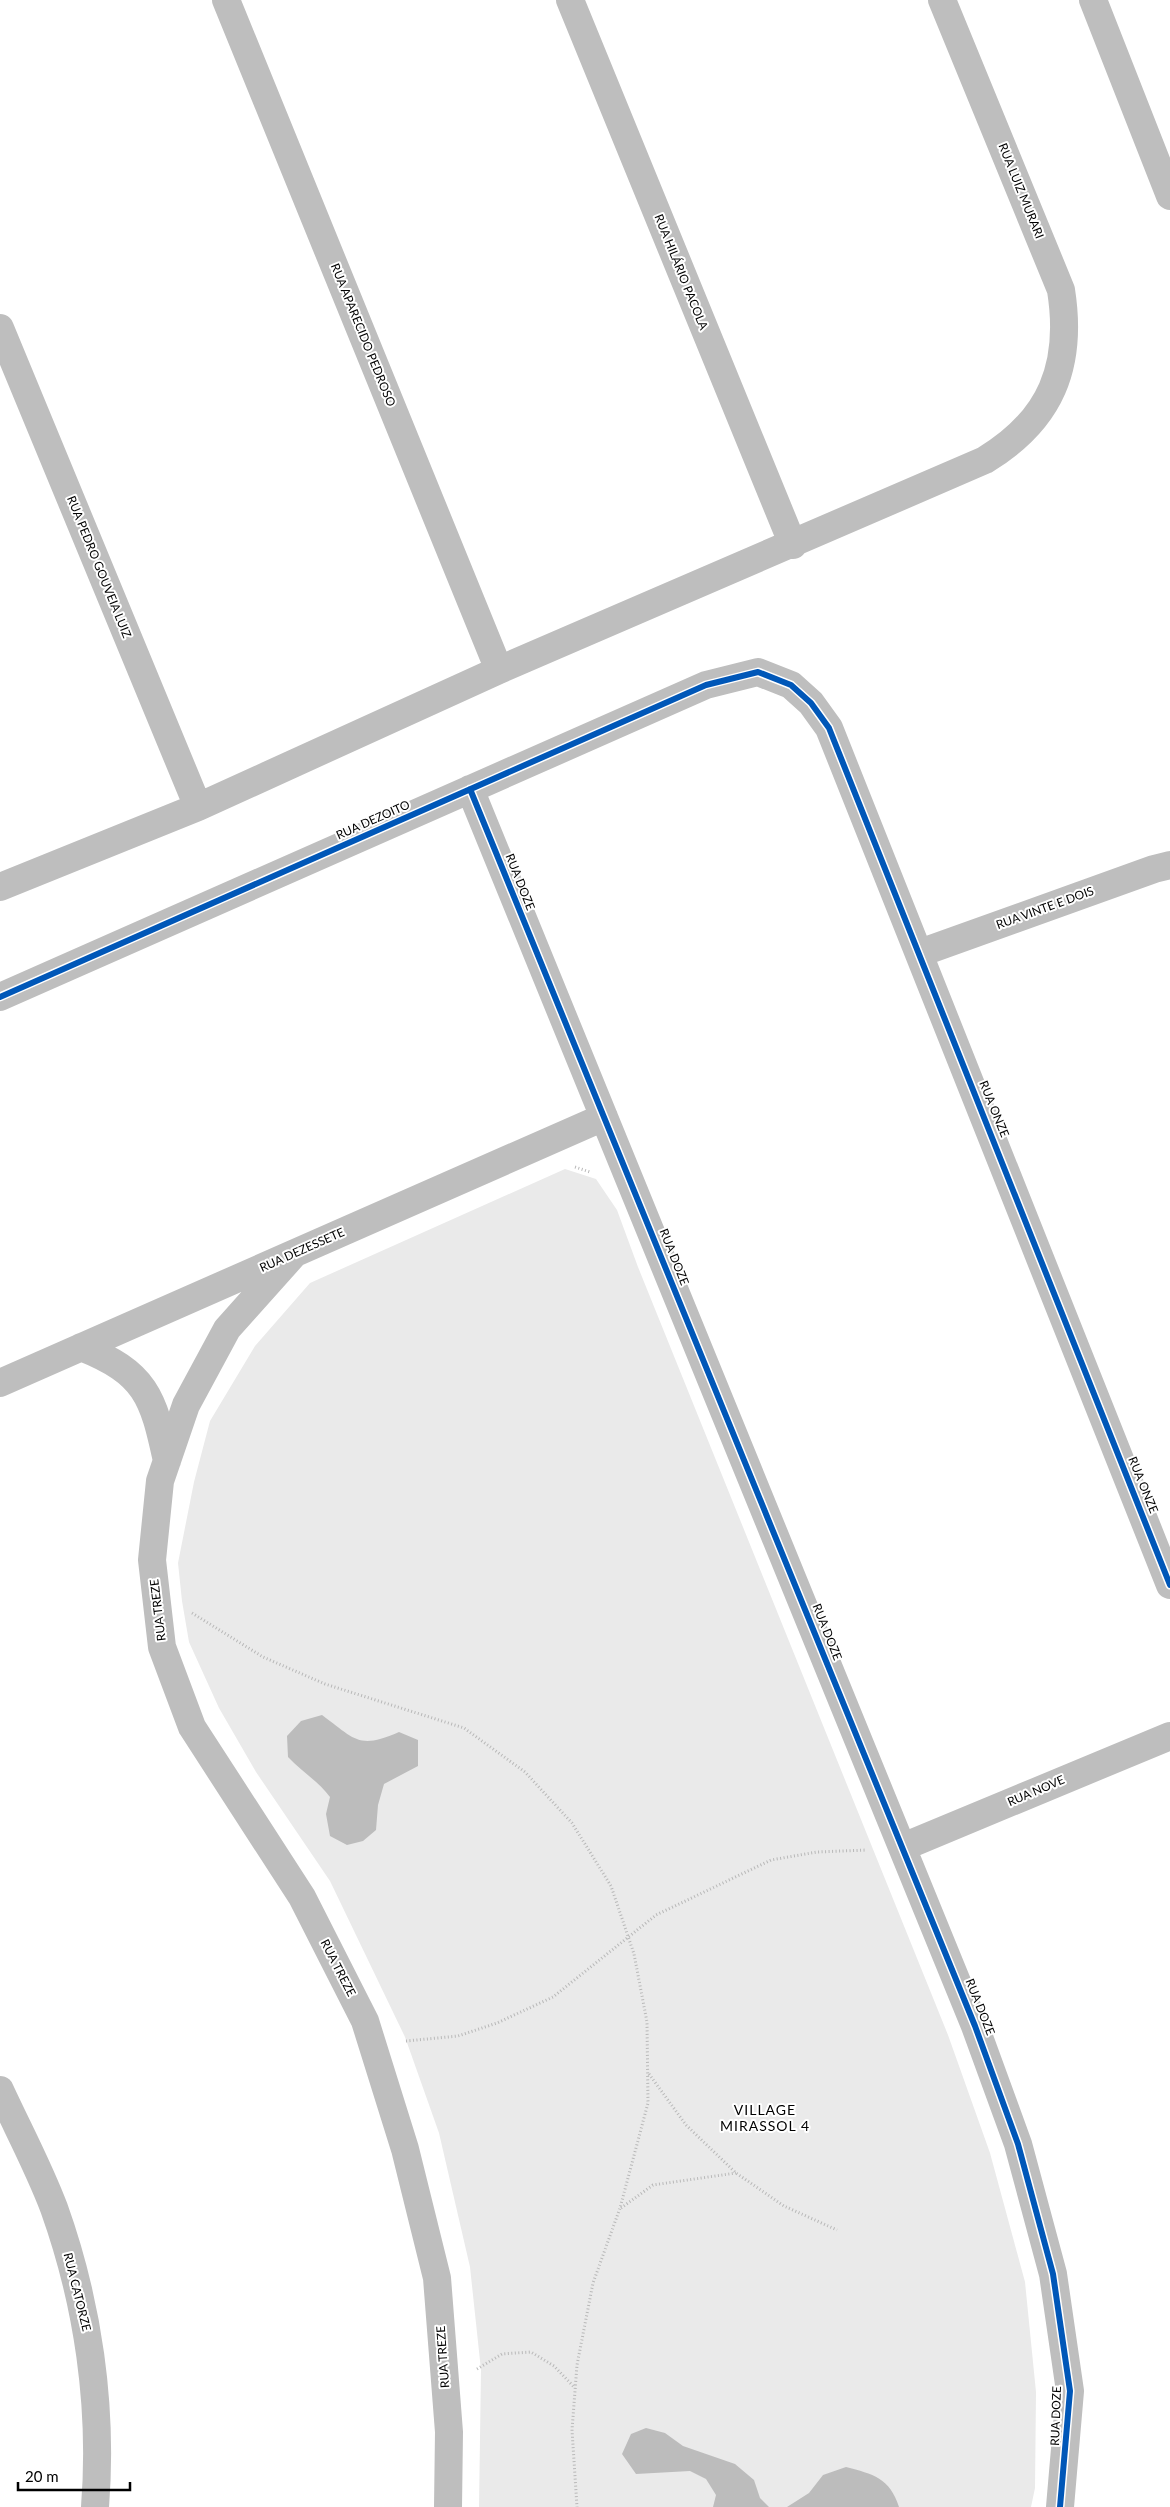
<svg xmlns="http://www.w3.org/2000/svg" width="1170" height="2507" font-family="Lato,sans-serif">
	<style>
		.green { fill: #eaeaea }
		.water { fill: #bcbcbc }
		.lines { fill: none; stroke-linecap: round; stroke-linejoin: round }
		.path { stroke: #b8b8b8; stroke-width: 3; stroke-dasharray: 1 2.5; stroke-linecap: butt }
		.minor { stroke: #bebebe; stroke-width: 28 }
		.tertiary { stroke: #bebebe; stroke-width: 28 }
		.cycleway-casing { stroke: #fff; stroke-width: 9 }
		.cycleway { stroke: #0057b8; stroke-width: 6 }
		.labels { text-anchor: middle; stroke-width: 4; stroke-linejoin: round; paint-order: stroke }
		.street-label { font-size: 12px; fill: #000; stroke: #fff }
		.neighbourhood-label { font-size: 14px; letter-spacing: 1px; fill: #000; stroke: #fff }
	</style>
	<rect width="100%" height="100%" fill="#fff"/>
	<path class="green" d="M565 1169 596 1179 617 1210 638 1267 948 2035 990 2153 1025 2282 1036 2392 1035 2488 1031 2507H479L481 2370 470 2267 439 2133 405 2037 330 1881 256 1772 219 1708 189 1642 182 1601 178 1563 194 1482 210 1421 255 1346 310 1283Z"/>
	<path class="water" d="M322 1715C355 1739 358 1750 399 1732L418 1740V1766L384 1784 378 1805 376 1830 363 1841 347 1845 330 1836 326 1814 330 1797C318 1781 302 1772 288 1757L287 1736 301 1721Z
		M646 2428 665 2433 683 2446 735 2464 754 2480 760 2498 769 2507H713L716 2495 706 2479 690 2471 636 2474 622 2454 631 2434Z
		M846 2467C873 2474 890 2478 899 2507H787L809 2493 823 2475Z"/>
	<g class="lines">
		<path class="path" d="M575 1167 590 1172
			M192 1613 263 1657 325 1684 464 1728 525 1772 572 1823 611 1886 634 1954 647 2022 648 2103 620 2208 593 2283 577 2365 572 2430 577 2507
			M406 2041 458 2036 497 2023 553 1997 656 1915 771 1860 817 1852 867 1850
			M649 2074 686 2125 736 2173 784 2206 837 2230
			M621 2208 653 2185 736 2173
			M477 2369 502 2354 531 2352 554 2366 575 2388"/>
		<path class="minor" d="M226 0 499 670
			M570 0 793 545
			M0 328 198 807
			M470 789 975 2026 1018 2144 1053 2274 1070 2391 1060 2507
			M0 887 198 807 499 670 985 460C1051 420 1073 366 1061 290L942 0
			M920 953 1154 869 1170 865
			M0 997 706 685 758 672 791 685 811 703 829 728 1170 1585
			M294 1254 227 1329 186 1405 160 1481 152 1560 162 1647 192 1727 302 1897 365 2021 405 2149 437 2278 449 2432 448 2507
			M81 1347C146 1373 153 1396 167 1461
			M0 1383 604 1117
			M903 1847 1170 1736
			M0 2090C18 2129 39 2168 54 2208 88 2303 103 2406 95 2507"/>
		<path class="tertiary" d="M1093 0 1170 196"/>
		<g class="cycleway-casing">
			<path id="cycleway" d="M470 789 975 2026 1018 2144 1053 2274 1070 2391 1060 2507
				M0 997 706 685 758 672 791 685 811 703 829 728 1170 1585"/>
		</g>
		<use href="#cycleway" class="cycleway"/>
	</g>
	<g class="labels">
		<g class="street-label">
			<text transform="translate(1021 191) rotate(68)" y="4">RUA LUIZ MURARI</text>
			<text transform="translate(681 272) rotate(68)" y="4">RUA HILÁRIO PACOLA</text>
			<text transform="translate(363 335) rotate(68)" y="4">RUA APARECIDO PEDROSO</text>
			<text transform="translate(99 567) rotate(68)" y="4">RUA PEDRO GOUVEIA LUIZ</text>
			<text transform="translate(373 820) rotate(-24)" y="4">RUA DEZOITO</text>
			<text transform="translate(520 882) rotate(68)" y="4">RUA DOZE</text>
			<text transform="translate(1045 908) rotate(-20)" y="4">RUA VINTE E DOIS</text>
			<text transform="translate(994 1109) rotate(68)" y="4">RUA ONZE</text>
			<text transform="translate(302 1250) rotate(-24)" y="4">RUA DEZESSETE</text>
			<text transform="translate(674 1257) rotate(68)" y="4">RUA DOZE</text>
			<text transform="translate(1143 1485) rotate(68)" y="4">RUA ONZE</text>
			<text transform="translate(158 1610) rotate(-97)" y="4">RUA TREZE</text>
			<text transform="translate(827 1632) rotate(68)" y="4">RUA DOZE</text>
			<text transform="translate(1036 1791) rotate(-23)" y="4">RUA NOVE</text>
			<text transform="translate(338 1968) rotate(63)" y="4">RUA TREZE</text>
			<text transform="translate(980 2007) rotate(68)" y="4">RUA DOZE</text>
			<text transform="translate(77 2292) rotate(76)" y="4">RUA CATORZE</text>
			<text transform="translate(443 2357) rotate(-94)" y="4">RUA TREZE</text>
			<text transform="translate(1056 2416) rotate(-88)" y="4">RUA DOZE</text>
		</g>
		<g class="neighbourhood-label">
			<text x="765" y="2115">VILLAGE<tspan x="765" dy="16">MIRASSOL 4</tspan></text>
		</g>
	</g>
	<path d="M18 2482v8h112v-8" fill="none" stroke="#000000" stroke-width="2.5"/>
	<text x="25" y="2482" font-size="15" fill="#000000" stroke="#ffffff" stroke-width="4" paint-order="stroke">20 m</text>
</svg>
